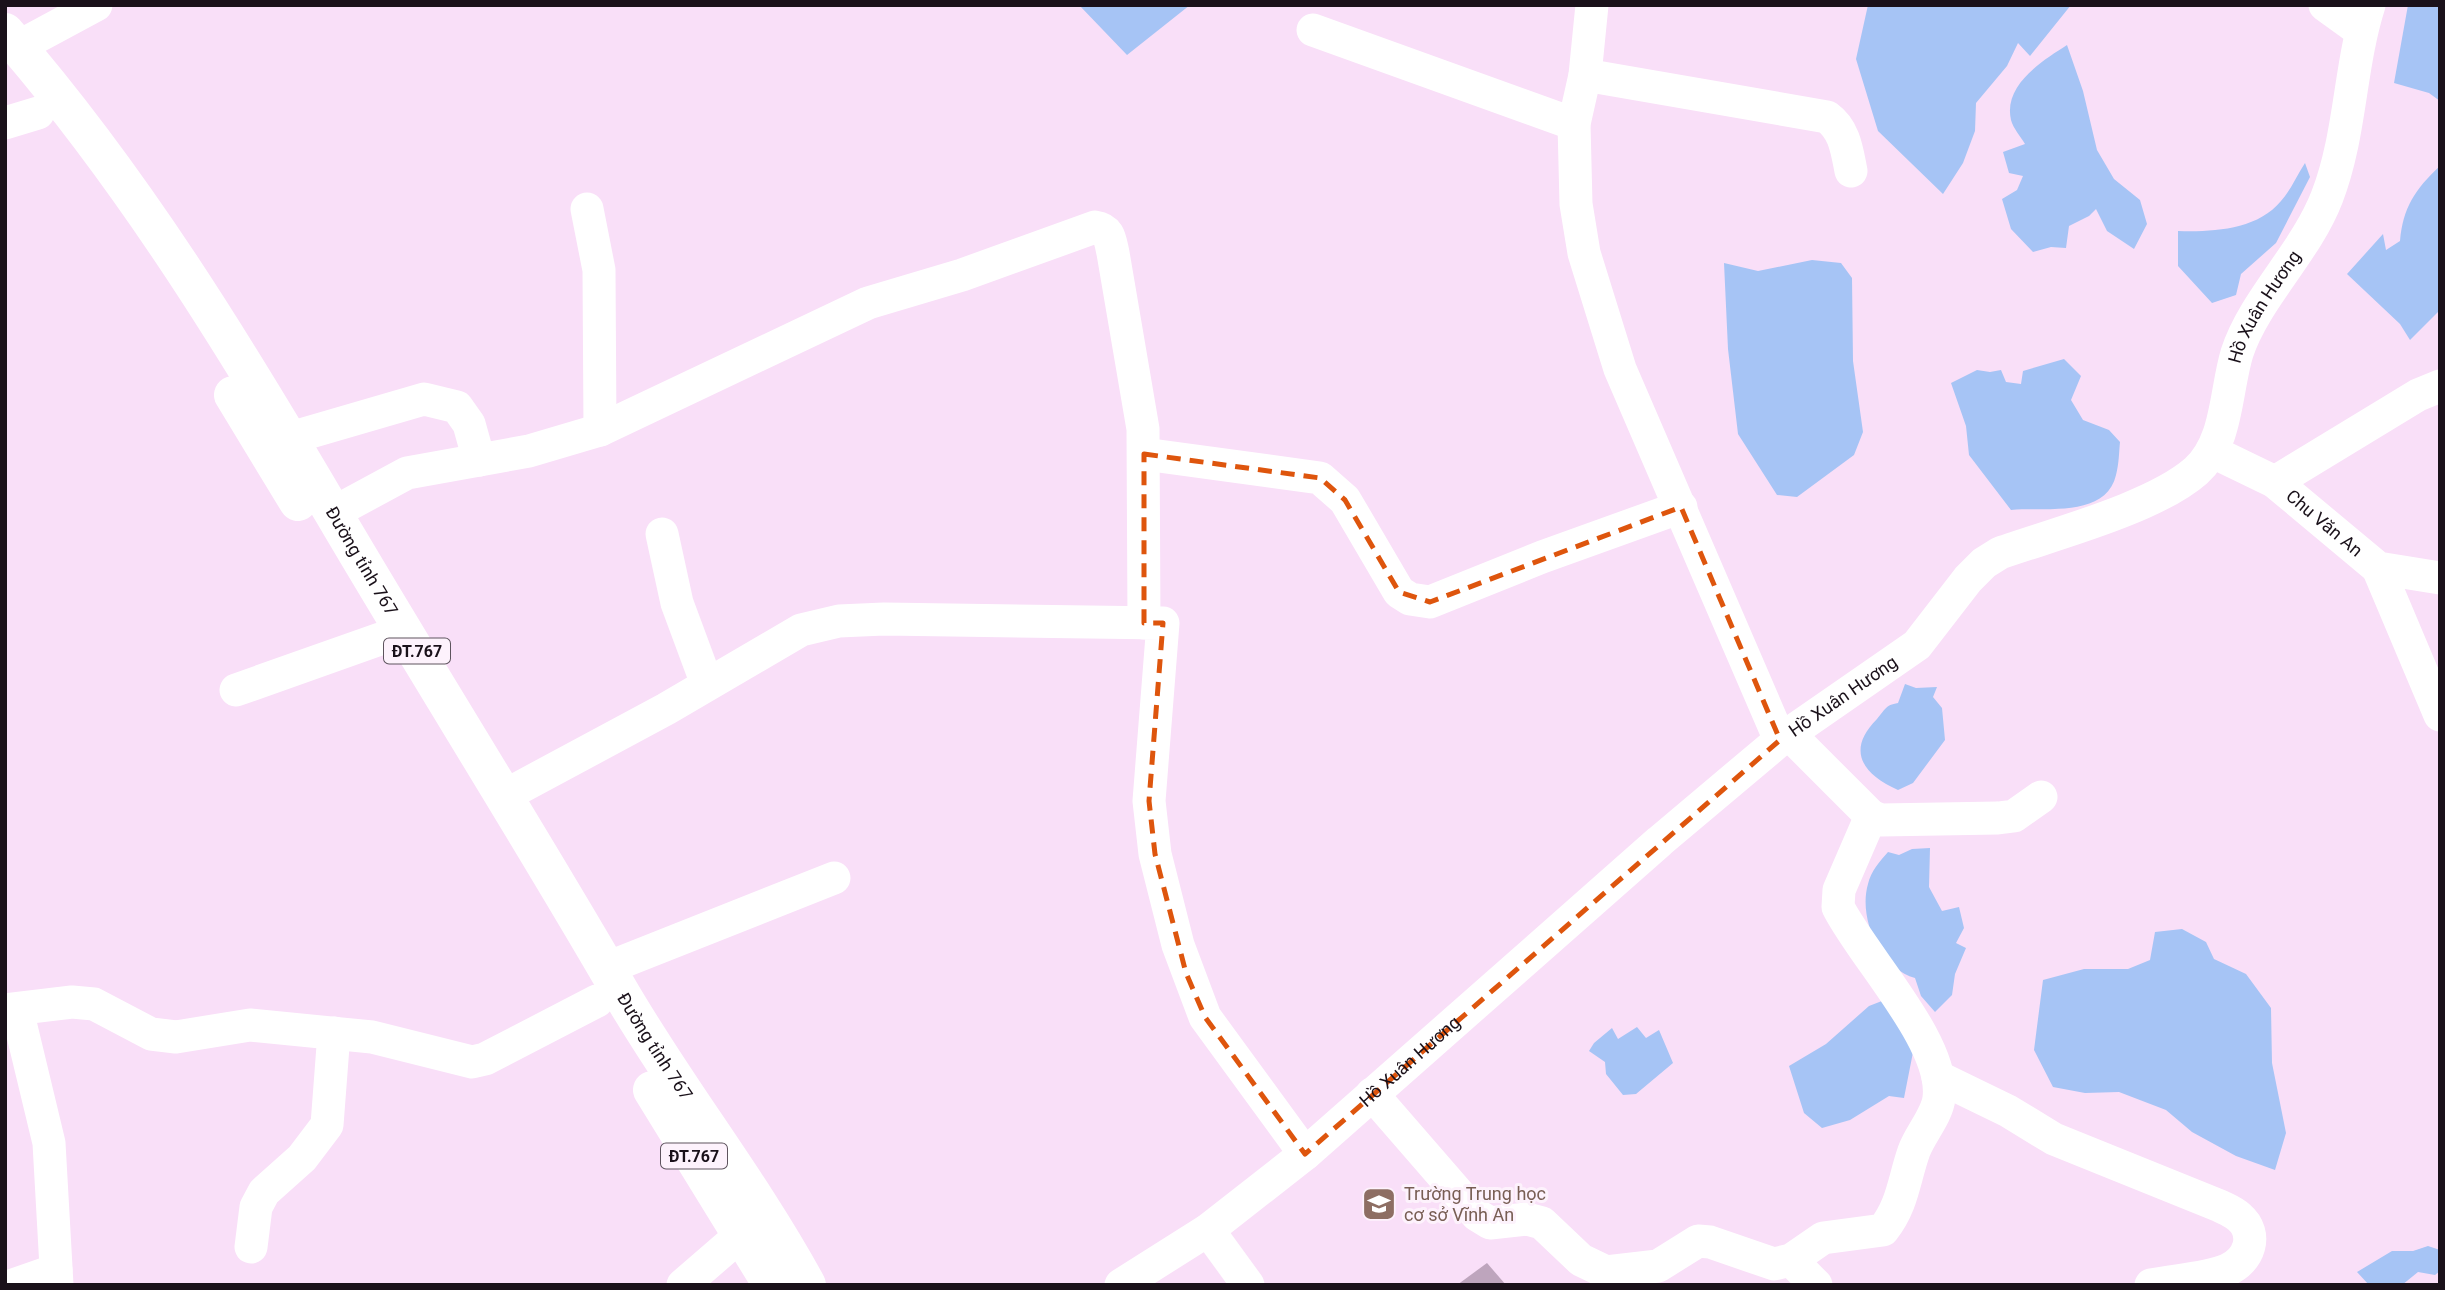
<svg xmlns="http://www.w3.org/2000/svg" width="2445" height="1290" font-family="Roboto,sans-serif">
	<style>
		.water { fill: #a6c4f5 }
		.building { fill: #bea5bd }
		.lines { fill: none; stroke-linecap: round; stroke-linejoin: round }
		.minor { stroke: #fff; stroke-width: 33 }
		.major { stroke: #fff; stroke-width: 38 }
		.marked { fill: none; stroke: #de550d; stroke-width: 5; stroke-dasharray: 14 9; stroke-linejoin: round }
		.labels { text-anchor: middle; stroke-width: 6; stroke-linejoin: round; paint-order: stroke }
		.shield { fill: #fdf2fc; stroke: #5e545e; stroke-width: 2 }
		.shield-label { font-size: 16px; font-weight: bold; fill: #1a111a }
		.street-label { font-size: 18px; fill: #1a111a; stroke: #fdf2fc }
		.education-label { font-size: 18px; fill: #785e54; stroke: #fdf2fc; text-anchor: start }
	</style>
	<rect width="100%" height="100%" fill="#f9dff8"/>
	<path class="water" d="M1079 5H1190L1127 55Z
		M1868 5H2071L2030 56 2018 43 2007 66 1976 103 1975 131 1963 163 1943 194 1878 131 1856 59Z
		M2408 5H2440V101L2429 93 2394 83Z
		M2067 45 2083 91 2097 150 2114 179 2140 200 2147 224 2134 249 2107 231 2096 209 2089 216 2069 226 2066 248 2051 247 2033 252 2011 229 2002 199 2017 190 2023 176 2009 173 2003 152 2025 144C2021 137 2013 128 2011 120 2003 85 2042 61 2067 45Z
		M2305 163 2310 177 2276 243 2241 274 2236 295 2212 303 2178 266V231C2213 232 2257 230 2281 201 2291 190 2297 175 2305 163Z
		M2440 166V310L2410 340 2400 324 2347 274 2383 234 2386 250 2400 241C2403 208 2415 189 2440 166Z
		M1812 260 1841 263 1852 278 1853 361 1863 432 1854 455 1797 497 1777 495 1738 434 1728 349 1724 263 1758 271Z
		M2064 359 2081 376 2071 400 2083 420 2109 430 2120 442C2119 452 2119 464 2116 475 2106 518 2045 507 2011 510L1969 455 1966 426 1951 383 1977 370 1990 372 2001 370 2006 382 2021 384 2023 371Z
		M1905 684 1916 688 1937 687 1933 697 1942 708 1945 740 1913 783 1898 790C1862 774 1846 750 1877 719 1885 710 1885 705 1898 703Z
		M1930 848 1929 887 1942 911 1959 907 1964 928 1956 943 1966 948 1955 974 1952 995 1935 1012 1921 996 1915 978C1880 969 1858 918 1868 884 1871 871 1880 861 1888 852L1899 855 1912 849Z
		M2182 929 2206 942 2214 959 2246 974 2271 1008 2272 1063 2286 1133 2275 1170 2236 1156 2192 1132 2166 1110 2119 1092 2085 1093 2053 1087 2034 1050 2043 980 2084 969H2128L2150 960 2155 932Z
		M1887 999 1916 1037 1904 1098 1889 1096 1850 1120 1822 1128 1804 1113 1789 1066 1826 1044 1869 1006Z
		M1637 1027 1646 1038 1659 1030 1673 1063 1636 1094 1623 1095 1606 1074 1605 1062 1589 1051 1594 1043 1612 1028 1618 1039Z
		M2428 1246 2440 1250V1271L2435 1275 2418 1272 2402 1285H2369L2357 1272 2392 1251H2413Z"/>
	<path class="building" d="M1487 1263 1506 1285H1457Z"/>
	<g class="lines">
		<g class="minor">
			<path d="M1592 5 1585 75 1574 124 1576 204 1584 253 1620 369 1780 740"/>
			<path d="M2325 5 2361 31"/>
			<path d="M1313 30 1574 124"/>
			<path d="M18 47 96 5"/>
			<path d="M1585 75 1827 117C1845 130 1847 151 1851 171"/>
			<path d="M5 123 38 113"/>
			<path d="M587 209 599 270 600 430"/>
			<path d="M290 438 424 399 457 407 469 424 479 460"/>
			<path id="s1" d="M2213 452 2275 482 2378 568 2440 578"/>
			<path d="M1144 454 1320 478 1345 500 1399 592 1410 599 1430 602 1542 557 1681 507"/>
			<path d="M2275 482 2418 395 2440 386"/>
			<path d="M333 513 407 473 529 451 600 430 868 303 962 275 1095 227C1110 229 1110 240 1113 253L1143 429 1144 623"/>
			<path d="M662 534 677 603 707 684"/>
			<path d="M2378 568 2440 715"/>
			<path d="M236 690 380 639"/>
			<path d="M1789 734 1871 816 1881 820 1998 818 2014 816 2041 797"/>
			<path d="M506 795 666 709 801 630 839 621 884 619 1163 623 1149 801 1155 854 1178 945 1205 1017 1305 1154"/>
			<path d="M607 968 834 878"/>
			<path d="M5 1010 72 1002 94 1004 151 1034 176 1037 250 1025 372 1037 472 1062 485 1059 597 1001"/>
			<path d="M17 1010 49 1143 57 1285"/>
			<path d="M1938 1077 2008 1111 2054 1139 2220 1206C2226 1209 2234 1212 2239 1217 2259 1234 2249 1261 2227 1270 2205 1279 2175 1280 2151 1285"/>
			<path d="M1372 1094 1477 1215 1490 1223 1527 1219 1542 1223 1581 1260 1606 1272 1658 1266 1698 1241 1710 1242 1774 1264 1791 1260 1823 1238 1883 1230C1903 1205 1904 1179 1914 1151 1920 1134 1937 1116 1939 1098 1946 1043 1863 957 1838 907L1839 890 1871 816"/>
			<path d="M1208 1230 1248 1285"/>
			<path d="M251 1247 256 1207 264 1192 302 1158 327 1125 334 1033"/>
			<path d="M1791 1260 1816 1285"/>
			<path d="M13 1285 56 1270"/>
			<path d="M683 1285 742 1234"/>
			<path id="s2" d="M1121 1285 1208 1230 1305 1154 1660 841 1780 740 1917 645 1968 579 1984 563 2000 553C2054 534 2154 508 2196 471 2228 442 2225 393 2237 353 2254 300 2306 252 2327 197 2351 135 2349 68 2369 5"/>
		</g>
		<g class="major">
			<path id="s3" d="M5 32C133 179 235 346 333 513 427 673 526 829 618 988 677 1090 751 1182 807 1285"/>
			<path d="M233 395 298 502"/>
			<path d="M652 1090 772 1285"/>
		</g>
	</g>
	<path class="marked" d="M1144 454 1320 478 1345 500 1399 592 1430 602 1681 507 1780 740 1305 1154 1205 1017 1186 973 1155 854 1149 801 1163 623H1144Z"/>
	<defs>
		<g id="school-square" transform="scale(1.75)"><rect x="-9" y="-9" width="18" height="18" rx="4" fill="#8d6e63" stroke="#fdf2fc"/><path d="M0-5L7-2L0 1L-7-2ZM-4 1L0 2.5L4 1V4Q0 6-4 4Z" fill="#fff"/></g>
	</defs>
	<g fill-rule="evenodd">
		<use href="#school-square" x="1379" y="1204"/>
	</g>
	<g class="labels">
		<g class="shield">
			<rect x="384" y="638.5" width="66" height="25" rx="5"/>
			<rect x="661" y="1143.5" width="66" height="25" rx="5"/>
		</g>
		<g class="shield-label">
			<text x="417" y="657">ĐT.767</text>
			<text x="694" y="1162">ĐT.767</text>
		</g>
		<g class="street-label">
			<text dy="6" stroke="none"><textPath href="#s2" startOffset="1542">Hồ Xuân Hương</textPath></text>
			<text dy="6" stroke="none"><textPath href="#s1" startOffset="133">Chu Văn An</textPath></text>
			<text dy="6" stroke="none"><textPath href="#s3" startOffset="639">Đường tỉnh 767</textPath></text>
			<text dy="6" stroke="none"><textPath href="#s2" startOffset="933">Hồ Xuân Hương</textPath></text>
			<text dy="6" stroke="none"><textPath href="#s3" startOffset="1206">Đường tỉnh 767</textPath></text>
			<text dy="6" stroke="none"><textPath href="#s2" startOffset="366">Hồ Xuân Hương</textPath></text>
		</g>
		<g class="education-label">
			<text x="1404" y="1200">Trường Trung học<tspan x="1404" dy="21">cơ sở Vĩnh An</tspan></text>
		</g>
	</g>
	<rect width="2445" height="1290" fill="none" stroke="#1a111a" stroke-width="14"/>
</svg>
